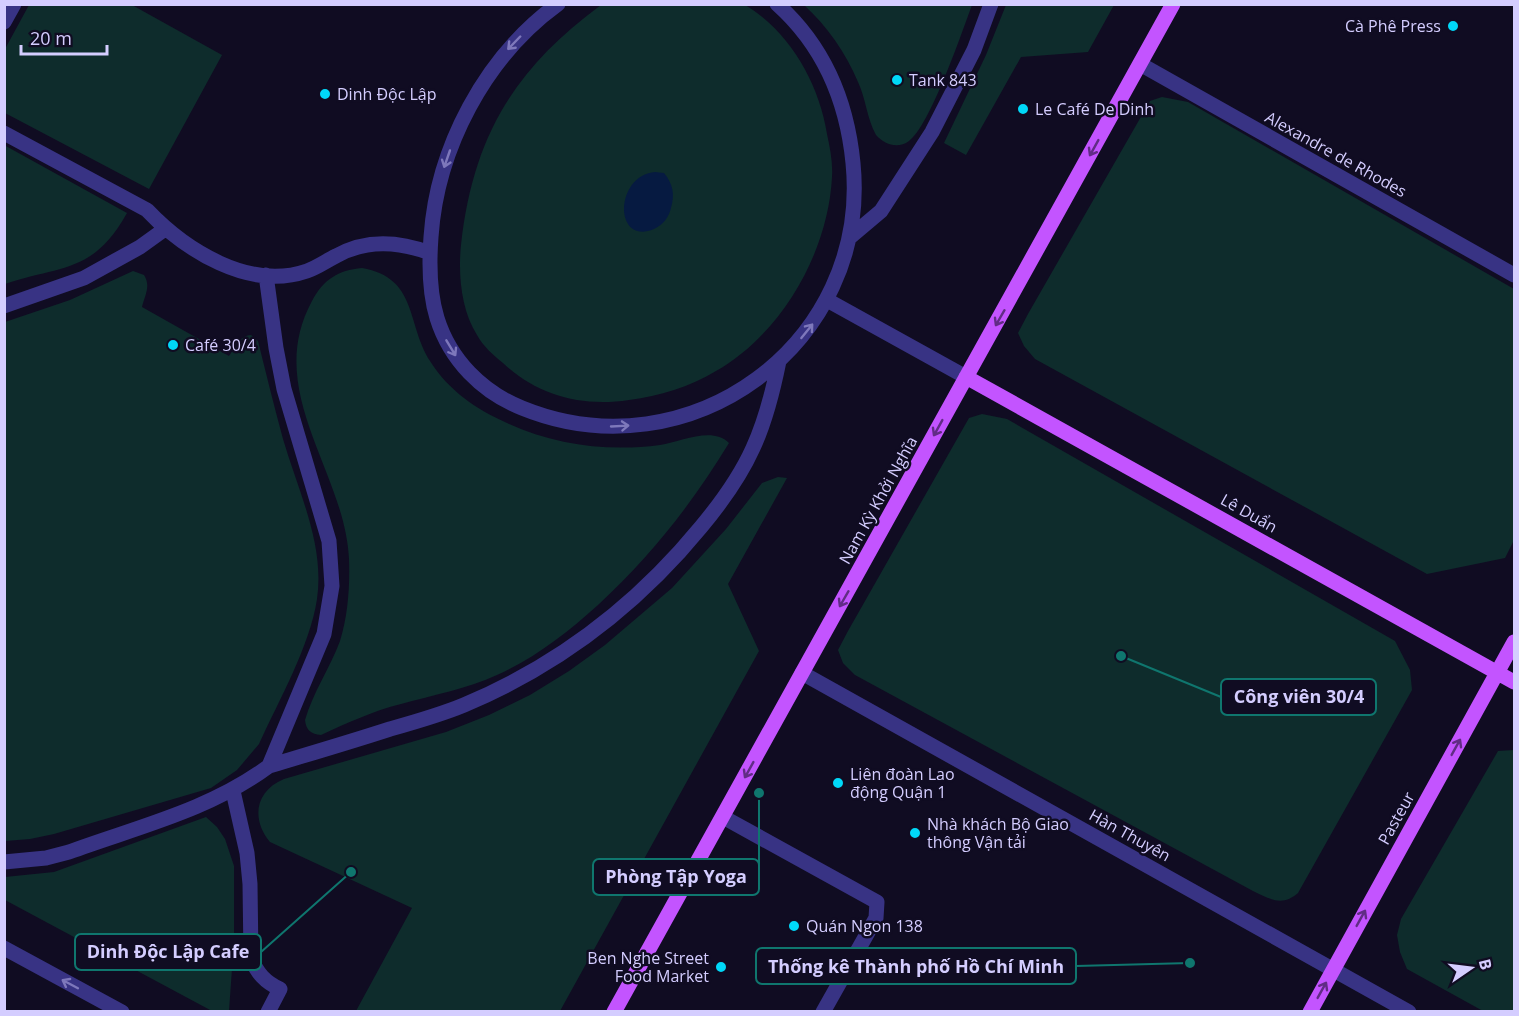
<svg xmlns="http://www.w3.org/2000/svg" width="1519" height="1016" font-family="'Open Sans',sans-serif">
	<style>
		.green { fill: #0e2c2c }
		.water { fill: #061a41 }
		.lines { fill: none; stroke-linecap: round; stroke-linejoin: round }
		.minor { stroke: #383384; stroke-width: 15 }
		.major { stroke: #c354ff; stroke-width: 15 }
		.oneway { stroke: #7e78bb }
		.oneway2 { stroke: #612c85 }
		.poi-dot { fill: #00d8f8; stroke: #100c22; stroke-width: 2 }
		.labels { text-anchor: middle; stroke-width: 5; stroke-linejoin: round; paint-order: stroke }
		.poi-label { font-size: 16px; fill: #d4cdff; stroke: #100c22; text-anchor: start }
		.street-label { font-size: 16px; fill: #d4cdff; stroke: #100c22 }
		.leader { fill: none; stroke: #0f766e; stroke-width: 2 }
		.callout-dot { fill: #0f766e; stroke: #100c22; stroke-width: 2 }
		.callout { fill: #100c22; stroke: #0f766e; stroke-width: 2 }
		.callout-label { font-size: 18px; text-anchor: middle; font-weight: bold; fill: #d4cdff }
	</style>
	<rect width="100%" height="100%" fill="#100c22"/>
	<path class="green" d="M29 5H132L222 55 149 189 5 113V49Z
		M601 5H745C789 31 819 83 827 134 830 148 833 163 832 177 828 253 782 333 716 371 689 387 660 396 629 400 582 407 538 396 503 363 493 355 483 346 477 335 461 310 458 274 461 245 473 137 514 69 601 5Z
		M804 5H972C962 32 930 126 909 141 898 149 885 145 876 135 867 119 866 99 858 82 846 53 827 26 804 5Z
		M1006 5H1114L1088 52 1021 57 966 155 944 143 986 55Z
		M1162 97 1188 102 1514 289V540L1505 558 1427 574 1035 359 1024 346 1018 333 1028 314 1150 101Z
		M4 145 127 213C93 274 61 265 5 284Z
		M362 268C418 278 406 323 430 361 449 391 476 409 507 423 555 445 608 452 660 445 681 442 712 426 729 443 692 504 650 557 598 605 567 633 535 658 497 675 466 689 433 695 401 704 373 711 347 723 321 735 311 734 306 730 305 720 313 692 330 668 340 641 348 615 350 586 349 559 345 471 263 391 312 301 323 280 338 270 362 268Z
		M133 271 144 275C151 286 145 295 142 307L229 356C236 347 239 336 251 335L258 341C266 373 274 406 283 439 298 491 325 544 317 599 310 646 279 700 259 744L237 770 211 788 54 834 30 839 5 841V322L70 300Z
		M982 414 1007 419 1395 641 1410 670 1412 690 1298 893C1282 907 1270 899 1253 891L855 675 843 663 838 650 848 631 969 418Z
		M778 477 787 478 728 584 759 651 560 1011H356L412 908 270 842C251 819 255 791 284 779L446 732 489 715 530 695 569 671 605 645 672 588 726 529 762 483Z
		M1514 750V1011H1483L1407 969 1400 952 1397 935 1401 919 1498 751Z
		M206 817 217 827 225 839 234 866V940L229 1011H212L5 900V877L54 872Z"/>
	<path class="water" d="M655 172 664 173C673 184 675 194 671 208 669 217 663 225 654 229 614 246 614 176 655 172Z"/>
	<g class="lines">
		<path class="minor" d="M558 4C485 57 437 148 431 237 429 264 429 292 437 318 450 360 482 392 522 408 689 476 871 344 853 163 847 102 824 46 777 4
			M4 22 14 4
			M1140 64 1514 275
			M4 133 147 210C185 250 249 291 307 271 318 267 326 261 336 256 366 239 398 241 430 253
			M849 238 881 211 932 132 974 50 991 4
			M266 275 276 348 284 389 329 541 332 586 324 634 269 766
			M827 300 966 377
			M4 306 84 278 140 247 165 229
			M802 673 1409 1012
			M233 791 247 853 250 884 251 958C257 973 265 982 280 989L268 1012
			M723 817 877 902 876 918 823 1012
			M4 862 46 858 69 852C137 827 210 810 269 766 309 754 350 742 390 729 415 722 440 715 464 705 557 666 637 605 701 527 721 503 740 477 753 448 766 420 773 391 779 361
			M4 948 122 1012"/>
		<path class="major" d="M966 377 1514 682
			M614 1012 1173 4
			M1310 1012 1514 642"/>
	</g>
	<defs><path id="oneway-shaft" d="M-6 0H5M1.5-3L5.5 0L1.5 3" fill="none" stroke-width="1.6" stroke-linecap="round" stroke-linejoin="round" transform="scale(1.5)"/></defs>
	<g class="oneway">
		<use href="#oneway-shaft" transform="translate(514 43) rotate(134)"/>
		<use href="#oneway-shaft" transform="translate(447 159) rotate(109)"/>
		<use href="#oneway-shaft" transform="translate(807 331) rotate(-51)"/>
		<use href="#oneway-shaft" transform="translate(451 348) rotate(59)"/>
		<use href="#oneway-shaft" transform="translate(620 426) rotate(-3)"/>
		<use href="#oneway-shaft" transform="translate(70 984) rotate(-152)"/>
	</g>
	<g class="oneway2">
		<use href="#oneway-shaft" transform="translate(1094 148) rotate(119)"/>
		<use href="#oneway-shaft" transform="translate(1000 318) rotate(120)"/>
		<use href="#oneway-shaft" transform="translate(938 428) rotate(119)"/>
		<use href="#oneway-shaft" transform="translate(844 599) rotate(120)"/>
		<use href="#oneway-shaft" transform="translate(1456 747) rotate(-61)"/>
		<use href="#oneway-shaft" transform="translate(749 770) rotate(119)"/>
		<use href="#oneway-shaft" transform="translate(1361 918) rotate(-61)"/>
		<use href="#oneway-shaft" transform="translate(1322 990) rotate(-61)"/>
	</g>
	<g class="poi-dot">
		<circle cx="1453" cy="26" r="6"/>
		<circle cx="897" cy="80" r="6"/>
		<circle cx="325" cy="94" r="6"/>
		<circle cx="1023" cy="109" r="6"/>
		<circle cx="173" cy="345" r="6"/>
		<circle cx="838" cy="783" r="6"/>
		<circle cx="915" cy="833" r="6"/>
		<circle cx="794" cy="926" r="6"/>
		<circle cx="721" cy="967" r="6"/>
	</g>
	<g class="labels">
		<g class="poi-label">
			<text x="1441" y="32" text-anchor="end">Cà Phê Press</text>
			<text x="909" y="86">Tank 843</text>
			<text x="337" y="100">Dinh Độc Lập</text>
			<text x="1035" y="115">Le Café De Dinh</text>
			<text x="185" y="351">Café 30/4</text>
			<text x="850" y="780">Liên đoàn Lao<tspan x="850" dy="18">động Quận 1</tspan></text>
			<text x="927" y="830">Nhà khách Bộ Giao<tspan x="927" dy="18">thông Vận tải</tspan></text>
			<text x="806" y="932">Quán Ngon 138</text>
			<text x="709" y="964" text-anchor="end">Ben Nghe Street<tspan x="709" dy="18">Food Market</tspan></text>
		</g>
		<g class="street-label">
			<text transform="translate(1336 154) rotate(29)" y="6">Alexandre de Rhodes</text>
			<text transform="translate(878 500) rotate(-61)" y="6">Nam Kỳ Khởi Nghĩa</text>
			<text transform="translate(1249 513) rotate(29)" y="6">Lê Duẩn</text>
			<text transform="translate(1396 818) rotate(-61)" y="6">Pasteur</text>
			<text transform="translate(1130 835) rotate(29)" y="6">Hàn Thuyên</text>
		</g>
	</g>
	<path class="leader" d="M1121 656L1221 697M759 793L759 877M351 872L261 952M1190 963L1076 966"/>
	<g class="callout-dot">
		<circle cx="1121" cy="656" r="6"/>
		<circle cx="759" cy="793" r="6"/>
		<circle cx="351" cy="872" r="6"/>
		<circle cx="1190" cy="963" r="6"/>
	</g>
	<g class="callout">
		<rect x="1221" y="679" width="155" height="36" rx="6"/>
		<rect x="593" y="859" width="166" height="36" rx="6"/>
		<rect x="75" y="934" width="186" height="36" rx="6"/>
		<rect x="756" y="948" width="320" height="36" rx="6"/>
	</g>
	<g class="callout-label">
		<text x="1299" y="703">Công viên 30/4</text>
		<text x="676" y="883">Phòng Tập Yoga</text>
		<text x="168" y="958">Dinh Độc Lập Cafe</text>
		<text x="916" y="973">Thống kê Thành phố Hồ Chí Minh</text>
	</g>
	<rect width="1519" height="1016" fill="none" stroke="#d4cdff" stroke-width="12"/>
	<g transform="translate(1471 968) rotate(76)" stroke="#100c22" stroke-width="4.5" paint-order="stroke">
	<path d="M0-4.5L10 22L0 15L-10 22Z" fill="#d4cdff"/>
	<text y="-9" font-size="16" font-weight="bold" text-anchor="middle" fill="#d4cdff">B</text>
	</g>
	<path d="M21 45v9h86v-9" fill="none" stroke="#d4cdff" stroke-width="3"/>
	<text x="30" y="45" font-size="18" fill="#d4cdff" stroke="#100c22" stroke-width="4.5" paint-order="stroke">20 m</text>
</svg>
